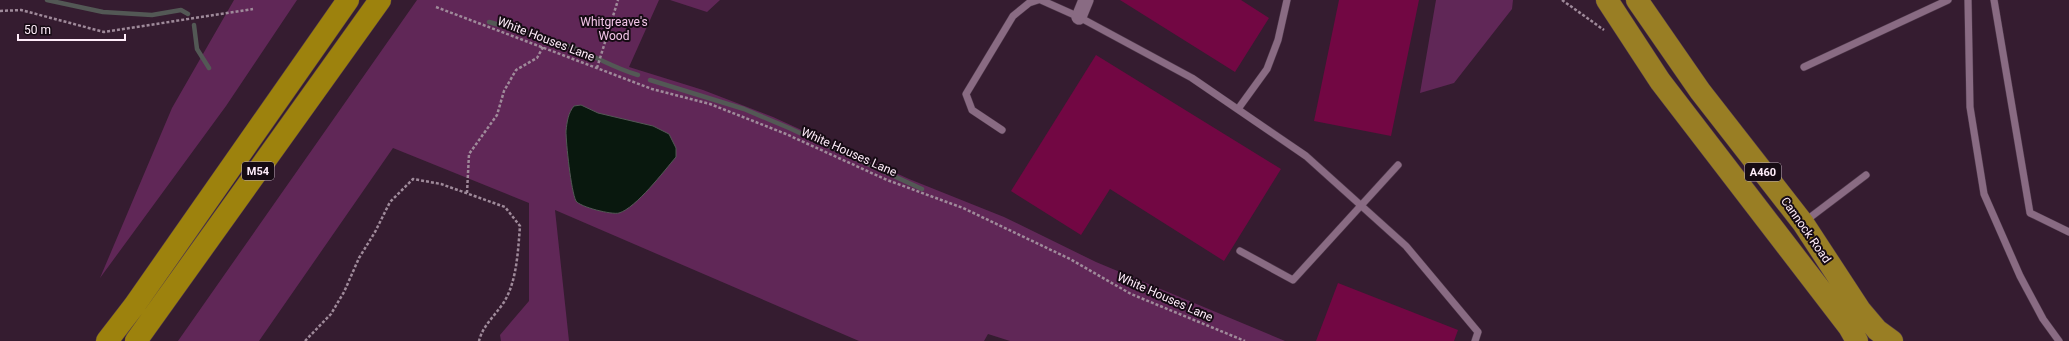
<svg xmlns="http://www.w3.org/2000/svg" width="2069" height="341" font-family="Roboto,sans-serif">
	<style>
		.green { fill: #602757 }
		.water { fill: #09180e; stroke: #535855 }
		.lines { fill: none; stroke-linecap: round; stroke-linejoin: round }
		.stream { stroke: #535855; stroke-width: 4.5 }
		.building { fill: #720743 }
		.service-casing { stroke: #4e384a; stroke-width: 8 }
		.minor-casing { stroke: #4e384a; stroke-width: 16 }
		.trunk-casing { stroke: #4e384a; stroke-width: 23 }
		.motorway-casing { stroke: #4e384a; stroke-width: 23 }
		.path { stroke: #9f8a9a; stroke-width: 2.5; stroke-dasharray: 3 2; stroke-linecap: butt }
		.service { stroke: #896b83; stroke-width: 7 }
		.minor { stroke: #896b83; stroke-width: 15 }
		.trunk { stroke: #997e24; stroke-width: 22 }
		.motorway { stroke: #9d820d; stroke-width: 22 }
		.labels { text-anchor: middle; stroke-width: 4; stroke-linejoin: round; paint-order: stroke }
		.shield { fill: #160b14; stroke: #b9a9b5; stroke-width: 1 }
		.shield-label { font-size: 11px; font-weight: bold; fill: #ffedfa }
		.park-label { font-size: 12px; fill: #f3c5e8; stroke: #160b14 }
		.street-label { font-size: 12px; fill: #ffedfa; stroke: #160b14 }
	</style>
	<rect width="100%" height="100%" fill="#351c30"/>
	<path class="green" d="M234 0H297L226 106 100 278 172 108Z
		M417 0H659L629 67 703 90 773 117 909 179 1004 217 1096 262 1285 341H1010L988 334 984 341H859L555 210 569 341H501L500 335 529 301V203L393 148 259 341H178Z
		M670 0H720L707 12Z
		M1436 0H1513L1512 9 1454 83 1420 93Z"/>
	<path class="water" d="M581 105 598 113 653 126 669 134 676 148V157C664 171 636 208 619 213 612 215 580 207 576 201 571 191 566 143 566 131 567 122 568 113 574 106Z"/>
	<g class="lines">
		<path class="stream" d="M47 0 103 12 152 15 181 10 188 14
			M489 22C520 31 551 38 581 51 600 59 617 69 638 75
			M194 25 197 49 209 68
			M650 80 744 109 789 128 922 189"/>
	</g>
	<path class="building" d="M1120 0H1241L1269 18 1235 72Z
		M1339 0H1419L1391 136 1314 121Z
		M1096 55 1281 169 1224 261 1110 189 1081 235 1011 191Z
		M1338 283 1458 330 1454 341H1316Z"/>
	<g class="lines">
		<g class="service-casing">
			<path id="service" d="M1041 0 1079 17 1192 78 1306 156 1406 246 1478 332 1475 341
				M1968 0 1970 107 1984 194 2020 276 2043 319 2059 341
				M1994 0 2030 213 2069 232
				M1804 67 1948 0
				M1238 109 1267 69 1278 40 1287 0
				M1002 130 972 110 966 94 1013 16 1029 3 1038 0
				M1804 222 1866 175
				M1240 251 1293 280 1398 165"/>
		</g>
		<g class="minor-casing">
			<path id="minor" d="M1079 17 1086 0"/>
		</g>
		<g class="trunk-casing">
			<path id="trunk" d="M1607 0 1660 81 1849 327 1857 341
				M1637 0 1700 91 1803 223 1860 310 1877 330 1892 341"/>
		</g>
		<g class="motorway-casing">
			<path id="motorway" d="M107 341 134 306 348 0
				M136 341 380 0"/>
		</g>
		<path class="path" d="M1562 0 1604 30
			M436 7 652 89 710 104 786 134 887 180 963 208 1070 259 1131 294 1245 341
			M0 11 21 10 104 32 253 9
			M597 68 618 0
			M467 193 469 154 497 115 504 91 516 70 537 58 543 47
			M305 341 331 314 344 292 359 258 375 232 390 202 413 179 441 184 505 207 520 226C518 250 517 281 504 302 495 316 483 325 479 341"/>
		<use href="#service" class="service"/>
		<use href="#minor" class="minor"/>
		<use href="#trunk" class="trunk"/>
		<use href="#motorway" class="motorway"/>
	</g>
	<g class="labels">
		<g class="shield">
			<rect x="242" y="162" width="32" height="18" rx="3"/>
			<rect x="1745" y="163" width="36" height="18" rx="3"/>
		</g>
		<g class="shield-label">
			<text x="258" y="175">M54</text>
			<text x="1763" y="176">A460</text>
		</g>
		<g class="park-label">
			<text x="614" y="26">Whitgreave's<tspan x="614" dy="14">Wood</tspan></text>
		</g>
		<g class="street-label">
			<text transform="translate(546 39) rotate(21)" y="4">White Houses Lane</text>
			<text transform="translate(849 152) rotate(24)" y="4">White Houses Lane</text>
			<text transform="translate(1806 230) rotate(55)" y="4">Cannock Road</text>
			<text transform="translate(1165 297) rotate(24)" y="4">White Houses Lane</text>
		</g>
	</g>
	<path d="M18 34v6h107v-6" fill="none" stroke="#ffedfa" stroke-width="2"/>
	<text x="24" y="34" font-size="12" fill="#ffedfa" stroke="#160b14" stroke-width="3" paint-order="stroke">50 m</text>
</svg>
